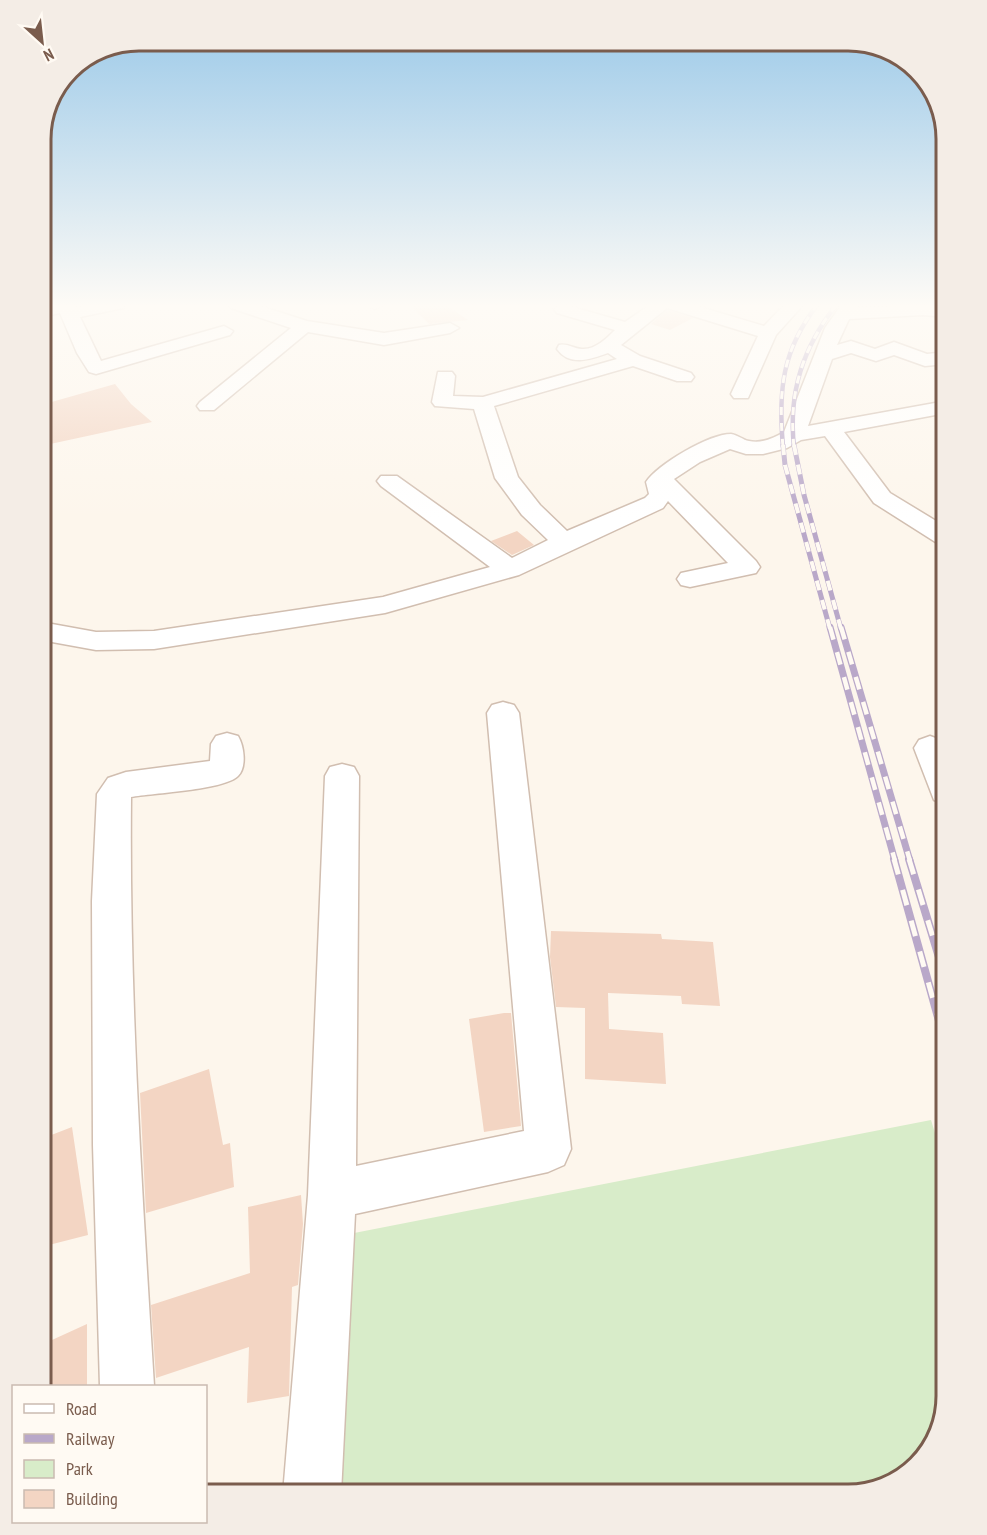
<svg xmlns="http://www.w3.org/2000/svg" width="987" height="1535" font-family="'PT Sans Narrow',sans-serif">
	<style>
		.green { fill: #d8ecc9 }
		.building { fill: #f3d5c3 }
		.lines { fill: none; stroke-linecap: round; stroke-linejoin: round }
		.minor-casing { stroke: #d1beb0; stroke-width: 3 }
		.minor { fill: #fff; fill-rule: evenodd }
		.rail-far3-casing { stroke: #b9a8c9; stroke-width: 4.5 }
		.rail-far2-casing { stroke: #b9a8c9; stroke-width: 5 }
		.rail-far1-casing { stroke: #b9a8c9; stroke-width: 7 }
		.rail-casing { stroke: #b9a8c9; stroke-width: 8 }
		.rail-far3 { stroke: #fffaf3; stroke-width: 3; stroke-dasharray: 8; stroke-linecap: butt }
		.rail-far2 { stroke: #fffaf3; stroke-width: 4; stroke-dasharray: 10; stroke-linecap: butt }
		.rail-far1 { stroke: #fffaf3; stroke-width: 4.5; stroke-dasharray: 13; stroke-linecap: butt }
		.rail { stroke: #fffaf3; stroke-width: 5; stroke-dasharray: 16; stroke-linecap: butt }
		.rim { fill: none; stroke: #7a5c4d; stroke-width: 3 }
	</style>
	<rect width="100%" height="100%" fill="#fdf6ec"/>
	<path class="green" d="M931 1120 946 1169V1396L930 1450 892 1484 847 1494H342L344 1235Z"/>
	<path class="building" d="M409 304H444L468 320 429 324Z
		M667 310 693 318 670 330 651 324Z
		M115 384 131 404 152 422 41 446V405Z
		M517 531 534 545 512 555 491 541Z
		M551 931 661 934 662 939 713 942 720 1006 682 1004 681 996 608 993 609 1029 663 1033 666 1084 585 1079V1008L556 1007 550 957Z
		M504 1013H511L521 1126 484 1132 469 1019Z
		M209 1069 223 1145 230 1143 234 1187 146 1213 140 1093Z
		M72 1127 88 1235 41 1247V1139Z
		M301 1195 303 1224 298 1285 292 1287 289 1396 247 1403 249 1347 156 1378 151 1305 250 1273 248 1207Z
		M87 1324V1386H40L41 1345Z"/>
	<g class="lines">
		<g class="minor-casing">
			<path id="minor" d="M53 304H73L75 308 93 304H126L123 308 80 317 101 361 224 326 233 331 230 335 96 374 89 372 77 353 60 313 41 317V307Z
				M228 304H254L307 321 384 333 450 323 459 328 450 333 384 345 308 332 214 410H200L197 406 200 402 291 328 231 308Z
				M365 304H384L375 309Z
				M562 304 625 322 651 304H690L764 326 785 304H804L776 335 748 398H734L731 394 758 336 667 308 621 345 640 356 691 373 694 377 691 381H677L633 366 494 406 518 477 540 505 567 531 645 498 649 494 646 482C658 464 709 434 731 434 738 435 743 440 749 441 762 444 774 438 784 432L825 328 842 304H860L857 308 923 305 946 307V317L923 315 849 319 837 345 851 341 875 349 894 342 927 354 946 352V364L925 366 894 355 876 361 851 353 832 359 808 426 946 401V413L844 432 890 493 946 527V545L937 543 874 503 825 436 801 440 787 448 763 454H746L730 449 700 462 674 479 756 561 760 567 756 573 690 587 681 585 677 579 681 573 728 563 668 501 663 508 519 575 385 613 154 649 96 650 41 640V622L96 632 154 631 383 597 490 567 381 486 377 481 381 476H397L512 558 548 540 522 515 495 478 474 409 435 406 432 402 438 372H452L455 376 453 396 483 397 617 359 608 353C591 359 570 367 557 349L559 345C569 343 573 349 582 349 595 350 607 338 615 330L557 313 554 309Z
				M503 702 514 705 519 713 571 1149 564 1165 548 1172 355 1214 341 1494H283L308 1195 325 776 330 767 342 764 354 767 359 776 356 1166 524 1131 487 713 492 705Z
				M227 733 238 736C244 746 247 767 238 776 224 790 153 793 131 797 129 994 142 1190 154 1386H100L93 1145 92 901 97 794 108 778 126 772 210 761 211 744 216 736Z
				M930 736 941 740 946 749V804L934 800 914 748 919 740Z"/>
		</g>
		<use href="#minor" class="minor"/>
		<g class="rail-far3-casing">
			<path id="rail-far3" d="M783 447C778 390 782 350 818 304
				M794 447C788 392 803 347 837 304"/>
		</g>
		<g class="rail-far2-casing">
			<path id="rail-far2" d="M783 445 785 465 830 629
				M794 445 804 495 841 629"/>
		</g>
		<g class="rail-far1-casing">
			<path id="rail-far1" d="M830 627 895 861
				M841 627 910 861"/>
		</g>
		<g class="rail-casing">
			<path id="rail" d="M894 859 946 1046
				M909 859 946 980"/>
		</g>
		<use href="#rail-far3" class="rail-far3"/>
		<use href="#rail-far2" class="rail-far2"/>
		<use href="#rail-far1" class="rail-far1"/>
		<use href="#rail" class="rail"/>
	</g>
	<linearGradient id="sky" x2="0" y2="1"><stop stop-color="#97c7e8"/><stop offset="0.59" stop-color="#fefbf6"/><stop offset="1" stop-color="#fefbf6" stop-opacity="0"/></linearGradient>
	<rect width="987" height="519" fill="url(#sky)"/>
	<path d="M0 0H987V1535H0ZM139 51H848A88 88 0 0 1 936 139V1396A88 88 0 0 1 848 1484H139A88 88 0 0 1 51 1396V139A88 88 0 0 1 139 51Z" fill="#f4ede6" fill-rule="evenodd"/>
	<path class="rim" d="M139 51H848A88 88 0 0 1 936 139V1396A88 88 0 0 1 848 1484H139A88 88 0 0 1 51 1396V139A88 88 0 0 1 139 51Z"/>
	<rect x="12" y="1385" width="195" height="138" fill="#fffaf3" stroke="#cabbb1" stroke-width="1.5"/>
	<rect x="24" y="1404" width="30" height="9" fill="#ffffff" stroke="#cabbb1" stroke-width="1.5"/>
	<text x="66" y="1415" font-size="18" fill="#7a5c4d">Road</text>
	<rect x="24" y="1434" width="30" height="9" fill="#b9a8c9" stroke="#cabbb1" stroke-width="1.5"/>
	<text x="66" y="1445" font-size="18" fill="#7a5c4d">Railway</text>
	<rect x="24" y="1460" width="30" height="18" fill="#d8ecc9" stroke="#cabbb1" stroke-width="1.5"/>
	<text x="66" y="1475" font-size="18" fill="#7a5c4d">Park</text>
	<rect x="24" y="1490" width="30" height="18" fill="#f3d5c3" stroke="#cabbb1" stroke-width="1.5"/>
	<text x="66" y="1505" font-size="18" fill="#7a5c4d">Building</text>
	<g transform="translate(42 42) rotate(153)" stroke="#fffaf3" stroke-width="4.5" paint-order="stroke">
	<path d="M0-4.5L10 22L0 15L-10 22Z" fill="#7a5c4d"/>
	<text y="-9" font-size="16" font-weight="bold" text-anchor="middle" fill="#7a5c4d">N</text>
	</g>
</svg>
